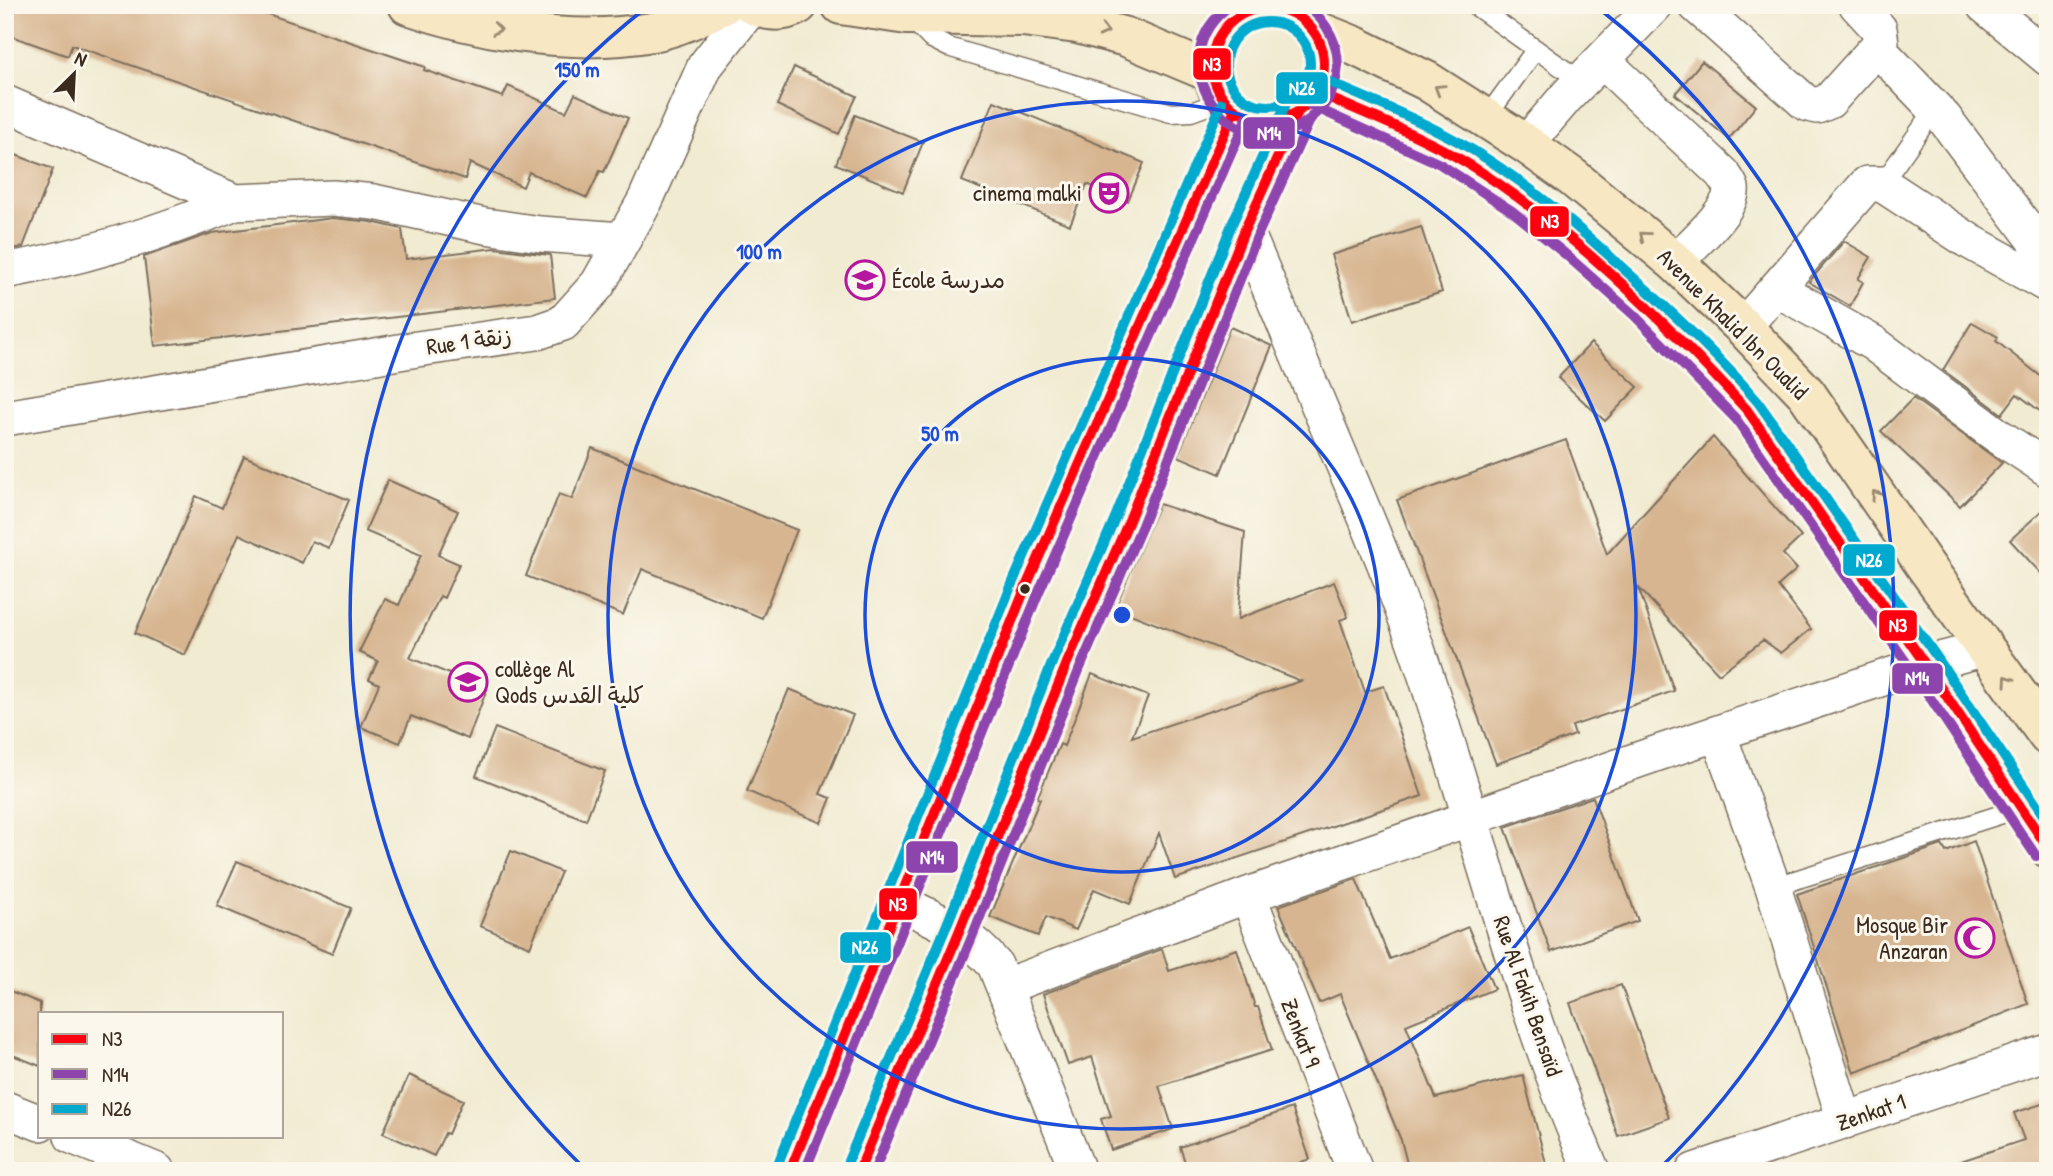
<svg xmlns="http://www.w3.org/2000/svg" width="2053" height="1176" font-family="'Patrick Hand','Playpen Sans Arabic',sans-serif">
	<style>
		.building { fill: #d7b590 }
		.lines { fill: none; stroke-linecap: round; stroke-linejoin: round }
		.service-casing { stroke: #7b6e5d; stroke-width: 21 }
		.minor-casing { stroke: #7b6e5d; stroke-width: 38 }
		.secondary-casing { stroke: #7b6e5d; stroke-width: 42 }
		.service { stroke: #fff; stroke-width: 18 }
		.minor { stroke: #fff; stroke-width: 35 }
		.secondary { stroke: #f8e7c3; stroke-width: 38 }
		.bus-1-casing { stroke: #fbf7ec; stroke-width: 16 }
		.bus-2-casing { stroke: #fbf7ec; stroke-width: 16 }
		.bus-3-casing { stroke: #fbf7ec; stroke-width: 16 }
		.bus-1 { stroke: #f01; stroke-width: 10 }
		.bus-2 { stroke: #8e44ad; stroke-width: 10 }
		.bus-3 { stroke: #00a9ce; stroke-width: 10 }
		.oneway { stroke: #9a8870 }
		.ring { fill: none; stroke: #1d4ed8; stroke-width: 3.5 }
		.bus-dot { fill: #3b2a1e; stroke: #fbf7ec; stroke-width: 2.5 }
		.labels { text-anchor: middle; stroke-width: 6; stroke-linejoin: round; paint-order: stroke }
		.poi-label { font-size: 23px; fill: #3b2a1e; stroke: #fbf7ec; text-anchor: end }
		.street-label { font-size: 23px; fill: #3b2a1e; stroke: #fbf7ec }
		.centre { fill: #1d4ed8; stroke: #fbf7ec; stroke-width: 3.5 }
		.ring-label { font-size: 21px; text-anchor: middle; font-weight: bold; fill: #1d4ed8; stroke: #fbf7ec; stroke-width: 6; stroke-linejoin: round; paint-order: stroke }
		.line-badge { stroke: #fbf7ec; stroke-width: 2.5 }
		.badge-label { font-size: 19px; text-anchor: middle; font-weight: bold; fill: #fff }
	</style>
	<rect width="100%" height="100%" fill="#fbf7ec"/>
	<filter id="ink" filterUnits="userSpaceOnUse"><feTurbulence type="fractalNoise" baseFrequency=".0143" numOctaves="2"/><feDisplacementMap in="SourceGraphic" scale="14" xChannelSelector="R" yChannelSelector="G"/><feConvolveMatrix kernelMatrix="1 2 1 2 8 2 1 2 1" color-interpolation-filters="sRGB"/></filter>
	<filter id="wash" filterUnits="userSpaceOnUse"><feTurbulence type="fractalNoise" baseFrequency=".00686" numOctaves="4" result="noise"/><feDisplacementMap in="SourceGraphic" scale="28" xChannelSelector="R" yChannelSelector="G"/><feGaussianBlur stdDeviation="1.57" result="paint"/><feColorMatrix in="noise" values="0 0 0 0 0 0 0 0 0 0 0 0 0 0 0 0 0 1.4 0 .05"/><feComposite in="paint" operator="in"/></filter>
	<g filter="url(#wash)">
		<rect width="100%" height="100%" fill="#f1ebd2"/>
		<g id="blocks">
			<path class="building" d="M5 5H241L425 67 424 70 503 97 508 86 566 112 575 94 628 118 604 172 600 171 587 198 529 172 523 187 470 163 465 179 72 45 68 56 5 34Z
				M1702 61 1756 106 1729 139 1675 94Z
				M794 67 857 96 839 134 777 105Z
				M994 101 1144 163 1128 201 1087 184 1070 225 962 181Z
				M855 115 923 142 903 192 836 164Z
				M5 151 53 169 23 247 5 250Z
				M333 218 371 222 402 229 406 259 495 248 550 255 555 298 155 346 144 257 212 233Z
				M1421 227 1442 292 1352 321 1331 255Z
				M1844 241 1871 257 1858 279 1863 282 1850 306 1809 282Z
				M1972 322 1998 337 1996 341 2048 382V417L2017 394 2002 414 1943 370Z
				M1230 327 1272 346 1220 474 1178 456Z
				M1591 343 1638 387 1605 421 1558 378Z
				M1913 398 2002 463 1960 506 1881 431Z
				M1713 437 1801 537 1783 554 1797 569 1778 586 1811 629 1781 653 1763 640 1719 674 1638 587 1674 691 1572 726 1575 735 1496 764 1397 500 1566 440 1607 554Z
				M592 448 797 530 762 618 642 569 623 615 526 576 559 494 572 499Z
				M244 456 349 500 329 548 312 541 302 563 239 534 185 655 135 633 196 496 222 508Z
				M388 480 458 511 438 555 459 564 444 598 440 596 410 658 487 689 468 739 411 716 400 743 361 727 379 684 369 679 378 661 359 652 385 599 399 605 421 555 365 531Z
				M1159 504 1245 532 1238 619 1334 582 1348 617 1340 620 1365 692 1384 686 1422 796 1175 879 1159 833 1130 904 1094 889 1076 930 1046 917 1038 936 990 917 1040 799 1037 798 1060 744 1064 746 1092 674 1148 696 1132 737 1301 681 1115 608Z
				M2048 505V581L2010 540Z
				M789 689 853 715 820 794 831 798 821 823 747 791Z
				M495 728 605 771 586 820 476 776Z
				M1593 797 1638 921 1551 952 1505 827Z
				M1974 841 2028 1004 1854 1073 1797 894 1942 845 1946 852Z
				M511 851 561 872 530 947 480 926Z
				M237 861 351 908 332 954 217 906Z
				M1356 879 1390 959 1468 927 1494 989 1406 1025 1436 1098 1523 1075 1548 1171H1409L1401 1140 1340 994 1319 1003 1278 906Z
				M1162 949 1169 971 1237 949 1255 1007H1258L1272 1050 1159 1086 1173 1129 1111 1150 1101 1119 1111 1116 1092 1057 1068 1065 1043 994Z
				M1621 985 1669 1118 1618 1136 1570 1003Z
				M5 989 40 1003V1066L5 1052Z
				M409 1075 463 1100 448 1134 445 1133 434 1156 383 1133Z
				M2048 1102V1171H1947L1946 1166 2024 1140 2014 1113Z
				M1292 1108 1310 1159 1276 1171H1188L1180 1147Z"/>
		</g>
	</g>
	<g filter="url(#ink)">
		<use href="#blocks" fill-opacity="0" stroke="#7b6e5d" stroke-width="2"/>
		<g class="lines">
			<g class="service-casing">
				<path id="service" d="M1474 5 1582 82
					M910 17 930 38 948 47 1171 113 1191 112 1224 100
					M1486 118 1536 49
					M1882 184 1935 109
					M1773 887 2021 808"/>
			</g>
			<g class="minor-casing">
				<path id="minor" d="M1696 5 1806 103 1817 106 1829 101 1881 43 1879 29 1857 5
					M1984 5 2048 58
					M1877 48 1944 118 2048 257
					M1602 60 1723 174C1725 178 1730 184 1731 188 1735 208 1688 248 1675 262
					M5 103 235 202 333 198 374 202 485 226 540 234 622 240
					M1526 144 1567 96 1655 5
					M1245 229C1278 307 1311 385 1343 463 1370 526 1397 590 1419 655 1477 826 1519 1004 1592 1171
					M5 271C84 257 161 233 235 202
					M1777 289 1873 343 1998 436 2048 469
					M1743 327 1867 184H1882L1969 241 2048 285
					M5 418 417 349 537 332 563 323 598 284 645 201 705 66 753 5
					M1718 733 1773 887 1845 1121
					M1248 895 1355 1171
					M899 902C938 921 966 931 995 965L1078 1171
					M1004 987 1248 895 1661 752 1925 664 1986 648
					M5 1109 40 1123
					M72 1136 157 1171
					M1694 1171 2048 1052"/>
			</g>
			<g class="secondary-casing">
				<path id="secondary" d="M408 5C483 31 573 46 652 32 678 27 700 16 723 5
					M753 5C768 12 783 13 798 5
					M841 5 907 15 1023 17 1077 24 1126 37 1212 73
					M1212 64a56 56 0 1 1 112 0a56 56 0 1 1-112 0Z
					M1310 28 1355 46 1427 81 1526 144 1572 177 1675 262 1743 327 1806 393 1924 564 2048 736
					M1316 92C1366 114 1418 134 1465 162 1516 193 1563 232 1607 272 1656 316 1703 361 1747 410L1925 664 2048 848
					M790 1171 1025 589 1235 109
					M859 1171 959 932 1067 663 1128 523 1245 229 1299 110"/>
			</g>
			<use href="#service" class="service"/>
			<use href="#minor" class="minor"/>
			<use href="#secondary" class="secondary"/>
			<g class="bus-1-casing">
				<path id="bus-1" d="M1212 64a56 56 0 1 1 112 0a56 56 0 1 1-112 0Z
					M1316 92C1366 114 1418 134 1465 162 1566 223 1667 323 1747 410L1925 664 2048 848
					M790 1171 1025 589 1235 109
					M859 1171 959 932 1067 663 1128 523 1245 229 1299 110"/>
			</g>
			<g class="bus-2-casing">
				<path id="bus-2" d="M1231 5C1151 61 1237 176 1310 119 1325 108 1334 92 1337 74 1341 47 1328 21 1305 5
					M1310 105 1440 164 1512 211 1564 253 1634 315 1736 419 1913 672 2036 856
					M805 1171 1038 594 1248 115
					M874 1171 972 937 1080 668 1141 528 1258 234 1312 116"/>
			</g>
			<g class="bus-3-casing">
				<path id="bus-3" d="M1226 64a42 42 0 1 1 84 0a42 42 0 1 1-84 0Z
					M1322 79C1372 101 1424 121 1471 149 1528 183 1578 227 1626 271 1672 312 1718 355 1758 402L1936 656 2048 822
					M777 1166 1012 584 1222 103
					M846 1166 946 927 1054 658 1115 518 1232 224 1286 104"/>
			</g>
			<use href="#bus-1" class="bus-1"/>
			<use href="#bus-2" class="bus-2"/>
			<use href="#bus-3" class="bus-3"/>
		</g>
		<defs><path id="oneway-chevron" d="M-2-3.5L2.5 0L-2 3.5" fill="none" stroke-width="1.6" stroke-linecap="round" stroke-linejoin="round" transform="scale(1.75)"/></defs>
		<g class="oneway">
			<use href="#oneway-chevron" transform="translate(497 29) rotate(7)"/>
			<use href="#oneway-chevron" transform="translate(1104 31) rotate(14)"/>
			<use href="#oneway-chevron" transform="translate(1439 89) rotate(-148)"/>
			<use href="#oneway-chevron" transform="translate(1644 236) rotate(-140)"/>
			<use href="#oneway-chevron" transform="translate(1876 495) rotate(-125)"/>
			<use href="#oneway-chevron" transform="translate(2008 680) rotate(-125)"/>
		</g>
	</g>
	<g class="ring">
		<circle cx="1122" cy="615" r="257"/>
		<circle cx="1122" cy="615" r="514"/>
		<path d="M586 1170A771 771 0 0 1 647 7M1597 7A771 771 0 0 1 1658 1170"/>
	</g>
	<defs>
		<g id="theatre-ring" transform="scale(2.0125)"><circle r="9.5" fill="#fbf7ec" stroke="#b5179e" stroke-width="1.5"/><path d="M-5-5.5Q0-4 5-5.5V0Q5 5 0 6Q-5 5-5 0ZM-3.3-2.5H-1v1.5H-3.3ZM1-2.5H3.3v1.5H1ZM-2.8 1Q0 5.5 2.8 1Z" fill="#b5179e"/></g>
		<g id="school-ring" transform="scale(2.0125)"><circle r="9.5" fill="#fbf7ec" stroke="#b5179e" stroke-width="1.5"/><path d="M0-5L7-2L0 1L-7-2ZM-4 1L0 2.5L4 1V4Q0 6-4 4Z" fill="#b5179e"/></g>
		<g id="university-ring" transform="scale(2.0125)"><circle r="9.5" fill="#fbf7ec" stroke="#b5179e" stroke-width="1.5"/><path d="M0-5L7-2L0 1L-7-2ZM-4 1L0 2.5L4 1V4Q0 6-4 4Z" fill="#b5179e"/></g>
		<g id="mosque-ring" transform="scale(2.0125)"><circle r="9.5" fill="#fbf7ec" stroke="#b5179e" stroke-width="1.5"/><path d="M3.5-4.9A6 6 0 1 0 3.5 4.9A5 5 0 1 1 3.5-4.9Z" fill="#b5179e"/></g>
	</defs>
	<g fill-rule="evenodd">
		<use href="#theatre-ring" x="1109" y="193"/>
		<use href="#school-ring" x="865" y="280"/>
		<use href="#university-ring" x="468" y="682"/>
		<use href="#mosque-ring" x="1975" y="938"/>
	</g>
	<circle class="bus-dot" cx="1025" cy="589" r="6"/>
	<g class="labels">
		<g class="poi-label">
			<text x="1082" y="201">cinema malki</text>
			<text x="892" y="288" text-anchor="start">École مدرسة</text>
			<text x="495" y="677" text-anchor="start">collège Al<tspan x="495" dy="26">Qods كلية القدس</tspan></text>
			<text x="1948" y="933">Mosque Bir<tspan x="1948" dy="26">Anzaran</tspan></text>
		</g>
		<g class="street-label">
			<text transform="translate(1733 324) rotate(45)" y="8">Avenue Khalid Ibn Oualid</text>
			<text transform="translate(469 341) rotate(-8)" y="8">Rue 1 زنقة</text>
			<text transform="translate(1528 996) rotate(71)" y="8">Rue Al Fakih Bensaïd</text>
			<text transform="translate(1301 1033) rotate(69)" y="8">Zenkat 9</text>
			<text transform="translate(1871 1112) rotate(-19)" y="8">Zenkat 1</text>
		</g>
	</g>
	<circle cx="1122" cy="615" r="10" class="centre"/>
	<g class="ring-label">
		<text x="577" y="77">150 m</text>
		<text x="759" y="259">100 m</text>
		<text x="940" y="441">50 m</text>
	</g>
	<g class="line-badge">
		<rect x="1192" y="47" width="40" height="34" rx="7" fill="#f01"/>
		<rect x="1275" y="71" width="54" height="34" rx="7" fill="#00a9ce"/>
		<rect x="1242" y="116" width="54" height="34" rx="7" fill="#8e44ad"/>
		<rect x="1529" y="205" width="41" height="33" rx="7" fill="#f01"/>
		<rect x="1842" y="543" width="54" height="34" rx="7" fill="#00a9ce"/>
		<rect x="1878" y="609" width="40" height="33" rx="7" fill="#f01"/>
		<rect x="1891" y="662" width="53" height="33" rx="7" fill="#8e44ad"/>
		<rect x="905" y="840" width="54" height="34" rx="7" fill="#8e44ad"/>
		<rect x="878" y="887" width="40" height="34" rx="7" fill="#f01"/>
		<rect x="839" y="931" width="53" height="33" rx="7" fill="#00a9ce"/>
	</g>
	<g class="badge-label">
		<text x="1212" y="71">N3</text>
		<text x="1302" y="95">N26</text>
		<text x="1269" y="140">N14</text>
		<text x="1550" y="228">N3</text>
		<text x="1869" y="567">N26</text>
		<text x="1898" y="632">N3</text>
		<text x="1917" y="685">N14</text>
		<text x="932" y="864">N14</text>
		<text x="898" y="911">N3</text>
		<text x="865" y="954">N26</text>
	</g>
	<rect width="2053" height="1176" fill="none" stroke="#fbf7ec" stroke-width="28"/>
	<rect x="38" y="1012" width="245" height="126" fill="#fbf7ec" stroke="#aea59a" stroke-width="2"/>
	<rect x="52" y="1034" width="35" height="10" fill="#ff0011" stroke="#aea59a" stroke-width="2"/>
	<text x="102" y="1046" font-size="21" fill="#3b2a1e">N3</text>
	<rect x="52" y="1069" width="35" height="10" fill="#8e44ad" stroke="#aea59a" stroke-width="2"/>
	<text x="102" y="1082" font-size="21" fill="#3b2a1e">N14</text>
	<rect x="52" y="1104" width="35" height="10" fill="#00a9ce" stroke="#aea59a" stroke-width="2"/>
	<text x="102" y="1116" font-size="21" fill="#3b2a1e">N26</text>
	<g transform="translate(74 74) rotate(24)" stroke="#fbf7ec" stroke-width="5" paint-order="stroke">
	<path d="M0-5L12 26L0 18L-12 26Z" fill="#3b2a1e"/>
	<text y="-10" font-size="19" font-weight="bold" text-anchor="middle" fill="#3b2a1e">N</text>
	</g>
</svg>
